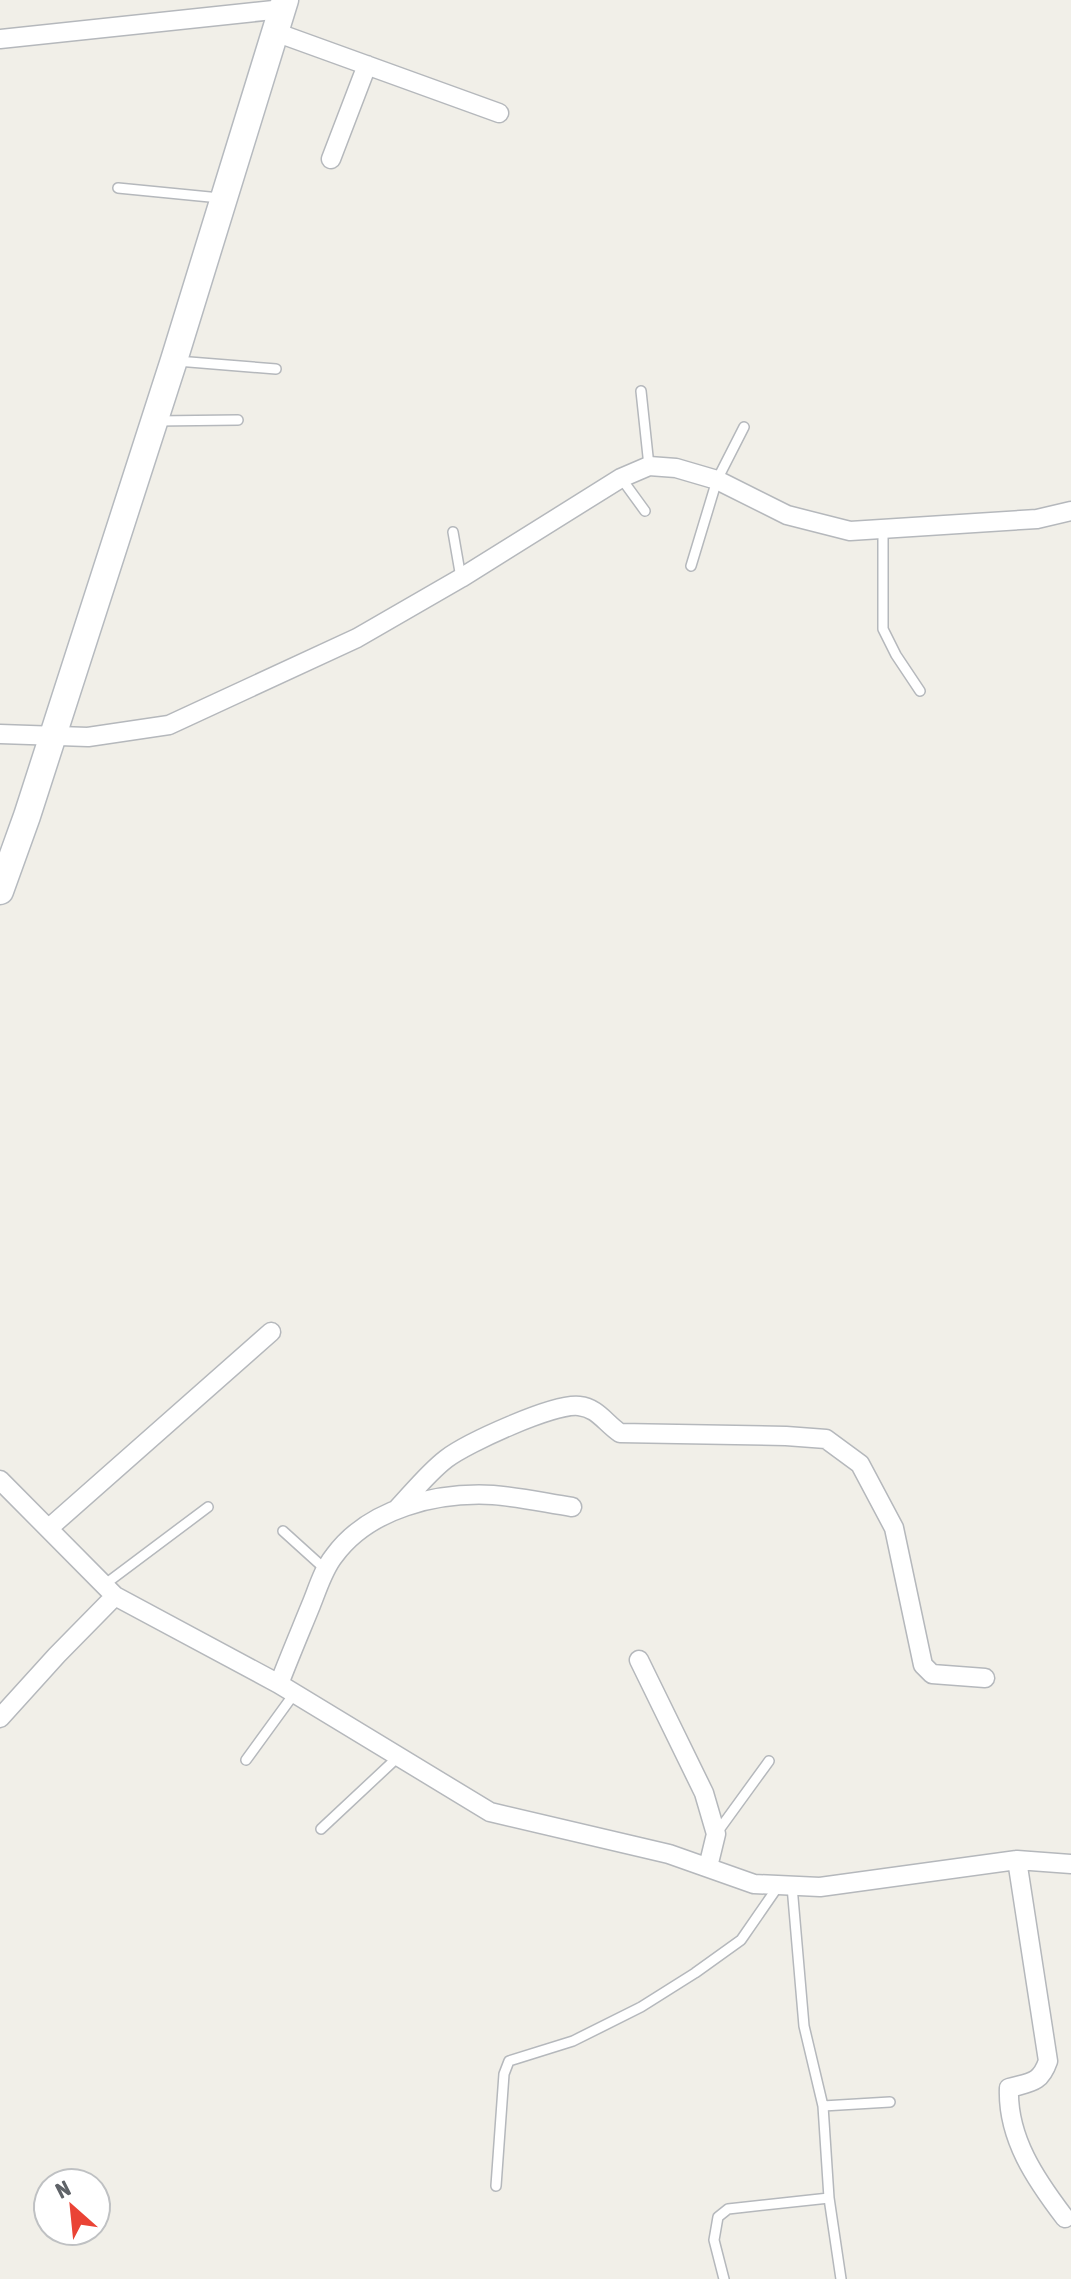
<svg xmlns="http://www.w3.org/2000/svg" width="1071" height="2279" font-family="'Asap Condensed',sans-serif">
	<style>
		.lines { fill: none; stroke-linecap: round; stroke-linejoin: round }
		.lane-casing { stroke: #b5b8bc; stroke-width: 12 }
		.street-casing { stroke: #b5b8bc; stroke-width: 21 }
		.secondary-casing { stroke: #b6babf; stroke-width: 29 }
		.lane { stroke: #fff; stroke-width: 9 }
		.street { stroke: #fff; stroke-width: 18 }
		.secondary { stroke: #fff; stroke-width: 26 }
	</style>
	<rect width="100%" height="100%" fill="#f1efe8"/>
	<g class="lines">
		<g class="lane-casing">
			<path id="lane" d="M118 188 220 198
				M177 361 276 369
				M641 391 649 466
				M156 421 238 420
				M621 478 645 511
				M883 529V629L896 655 920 691
				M453 532 461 578
				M691 566 717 480 744 427
				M283 1531 325 1569
				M104 1585 208 1507
				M246 1760 294 1694
				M321 1829 398 1757
				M716 1834 769 1761
				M792 1886 804 2026 823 2106 829 2198 841 2279
				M823 2106 890 2102
				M496 2186 504 2074 509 2061 573 2041 641 2007 695 1973 741 1940 779 1885
				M724 2279 714 2240 718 2217 728 2209 829 2198"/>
		</g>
		<g class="street-casing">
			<path id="street" d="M275 32 499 113
				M0 39 283 9
				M331 159 367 65
				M0 734 88 737 169 725 357 638 461 578 621 478 649 466 676 468 717 480 787 515 850 531 1037 519 1071 511
				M0 1480 115 1596 279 1684 490 1812 669 1854 754 1884 820 1887 1017 1860 1071 1864
				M398 1508C413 1492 428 1473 446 1459 467 1443 554 1403 579 1406 598 1408 605 1423 620 1433L786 1436 826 1439 860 1464 894 1528 923 1665 932 1674 985 1678
				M49 1528 271 1332
				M639 1660 704 1793 716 1834 708 1867
				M279 1684C289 1658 300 1632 311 1605 318 1588 323 1570 334 1556 369 1508 437 1492 493 1495 519 1497 546 1503 572 1507
				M0 1718 57 1655 115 1596
				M1017 1860 1048 2061C1040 2084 1030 2082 1009 2088 1007 2138 1036 2180 1065 2218"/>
		</g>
		<g class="secondary-casing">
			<path id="secondary" d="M0 891 27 816 174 360 285 0"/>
		</g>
		<use href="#lane" class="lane"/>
		<use href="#street" class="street"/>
		<use href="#secondary" class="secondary"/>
	</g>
	<g transform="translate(72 2207) rotate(333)"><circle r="38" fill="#ffffff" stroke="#bfc1c3" stroke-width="2"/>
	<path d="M0-6L14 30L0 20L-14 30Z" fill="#ea4335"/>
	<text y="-12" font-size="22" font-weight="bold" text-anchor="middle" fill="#5f6368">N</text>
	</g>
</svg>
